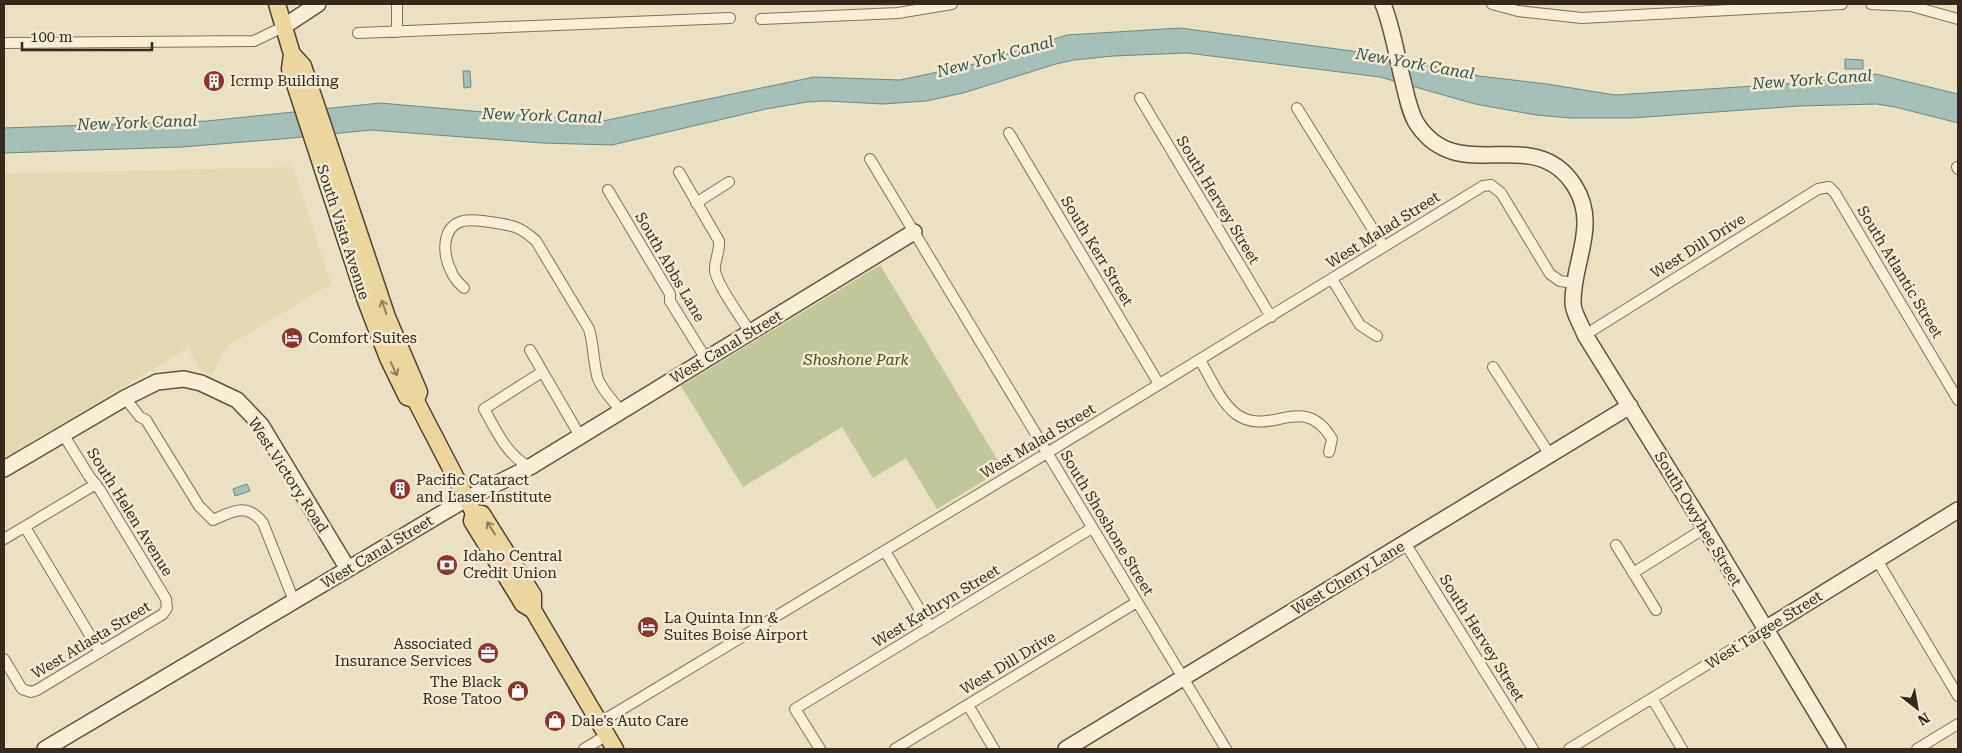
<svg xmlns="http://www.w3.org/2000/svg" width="1962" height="753" font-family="'Roboto Serif',serif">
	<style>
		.farmland { fill: #dfdab1 }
		.green { fill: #c0c798 }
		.water { fill: #a5beb7; stroke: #6d8b85 }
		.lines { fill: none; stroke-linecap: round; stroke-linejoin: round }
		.street-casing { stroke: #83725c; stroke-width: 12 }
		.secondary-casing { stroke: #65533f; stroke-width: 18 }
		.primary-casing { stroke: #51412f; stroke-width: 19 }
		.street { stroke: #f6eed6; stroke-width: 10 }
		.secondary { stroke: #f6eed6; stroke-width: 15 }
		.primary { stroke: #ebd69e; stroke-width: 16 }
		.oneway { stroke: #90805e }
		.labels { text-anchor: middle; stroke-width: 5; stroke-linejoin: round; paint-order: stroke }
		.poi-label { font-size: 15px; fill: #342a1e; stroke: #f2ead2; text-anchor: start }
		.street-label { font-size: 15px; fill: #342a1e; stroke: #f2ead2 }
		.park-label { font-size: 15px; font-style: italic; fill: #434f27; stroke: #f2ead2 }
		.water-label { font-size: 16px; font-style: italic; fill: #2f5352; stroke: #f2ead2 }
	</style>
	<rect width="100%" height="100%" fill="#eae0c3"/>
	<path class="farmland" d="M293 167 331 284 226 347 213 374 201 370 188 348 4 458V174Z"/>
	<path class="green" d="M880 265 1003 469 937 509 906 458 873 478 842 427 743 487 681 386Z"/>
	<path class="water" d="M1180 28 1382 55 1479 76 1547 84 1615 95 1801 83 1876 74 1958 94V123L1895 107 1876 104 1800 106 1632 118H1570L1536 115 1475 104 1380 77 1187 53 1113 56 1074 60 1056 64 963 93 926 101 883 104 826 101 807 102 766 109 612 145 542 143 371 130 281 139 182 147 4 153V128L207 121 380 103 598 122 814 77 900 80 975 64 1067 35Z
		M1845 59 1863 60V69H1845Z
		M463 71H470L471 87 464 88Z
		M247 484 250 491 235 496 233 489Z"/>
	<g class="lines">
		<g class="street-casing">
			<path id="street" d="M1492 4 1518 11 1582 18 1842 4
				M1871 4 1911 6 1958 19
				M761 19 898 13 952 4
				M397 32V4
				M358 33 730 18
				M4 43 254 41 283 27
				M1140 98 1271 317
				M1297 108 1384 247
				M1009 133 1159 384
				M870 159 1226 749
				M1957 167 1958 169
				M679 172 719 241C720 252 714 261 715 271 717 285 742 319 750 332
				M608 190 670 294V301L706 359
				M696 203 729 182
				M1332 279 1360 325 1377 336
				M464 288C460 284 454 279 452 273 443 256 440 227 463 221 472 219 481 221 490 222 511 225 520 226 536 241L589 329C594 345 593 363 598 379 603 391 613 401 621 411
				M1585 335 1818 189 1829 187 1835 193 1958 400
				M530 350 580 436
				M1200 360C1210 377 1220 401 1236 414 1271 439 1303 390 1332 439L1329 452
				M1493 367 1550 455
				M125 398 140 417 146 420 199 506 213 520C233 511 247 502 263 523L294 601
				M530 467C507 456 496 430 484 409L542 372
				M25 527 100 652
				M4 539 96 484
				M1405 543 1533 749
				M1616 545 1656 610
				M885 551 930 627
				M1877 560 1958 696
				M1633 573 1705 528
				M4 659 22 689 31 692 37 690 163 614 167 608 166 599 100 490 89 476 63 434
				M1652 698 1682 749
				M968 705 994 749
				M599 723 1047 453 1483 186 1491 185 1501 193 1550 274 1560 281 1574 283
				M584 749 607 735
				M820 749 795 709 1092 528
				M895 749 1137 602
				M1569 749 1765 629
				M1917 749 1958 724"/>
		</g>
		<g class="secondary-casing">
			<path id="secondary" d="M1383 4C1393 29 1397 58 1404 85 1407 98 1410 113 1417 124 1459 188 1533 122 1574 185 1600 225 1572 262 1573 303 1573 313 1582 326 1585 335L1705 528 1838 749
				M283 27 318 4
				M4 469 125 398 157 382 184 379 201 383 237 400 261 425 348 569
				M1765 629 1958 510
				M45 749 466 499 530 467 914 232
				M1066 749 1630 406"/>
		</g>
		<g class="primary-casing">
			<path id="primary" d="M277 4 292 54 290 69 366 301 388 358 407 397 416 400
				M292 54 303 66 387 317 419 392 416 400 418 405 474 513 472 521 523 604 533 610
				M474 513 482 514 533 595V610L615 749"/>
		</g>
		<use href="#street" class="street"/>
		<use href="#secondary" class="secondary"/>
		<use href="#primary" class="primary"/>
	</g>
	<defs><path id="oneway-shaft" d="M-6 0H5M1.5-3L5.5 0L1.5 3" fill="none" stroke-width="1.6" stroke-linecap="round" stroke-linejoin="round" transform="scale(1.25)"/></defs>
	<g class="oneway">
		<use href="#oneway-shaft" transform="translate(384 307) rotate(-109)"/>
		<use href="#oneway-shaft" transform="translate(394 369) rotate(65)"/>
		<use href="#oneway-shaft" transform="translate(491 528) rotate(-122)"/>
	</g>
	<defs>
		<g id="building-disc" transform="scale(1.125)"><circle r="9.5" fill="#8d3330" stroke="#f2ead2"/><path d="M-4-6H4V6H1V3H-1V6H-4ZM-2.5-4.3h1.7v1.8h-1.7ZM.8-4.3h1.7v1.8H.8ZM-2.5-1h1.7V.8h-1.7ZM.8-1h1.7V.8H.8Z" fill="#fff"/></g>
		<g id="hotel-disc" transform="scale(1.125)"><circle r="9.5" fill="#8d3330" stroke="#f2ead2"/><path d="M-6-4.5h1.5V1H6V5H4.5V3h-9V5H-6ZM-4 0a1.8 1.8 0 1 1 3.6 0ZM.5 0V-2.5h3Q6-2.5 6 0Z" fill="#fff"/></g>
		<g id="bank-disc" transform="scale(1.125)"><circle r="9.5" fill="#8d3330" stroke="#f2ead2"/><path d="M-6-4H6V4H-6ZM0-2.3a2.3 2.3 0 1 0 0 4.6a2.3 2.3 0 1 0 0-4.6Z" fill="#fff"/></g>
		<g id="office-disc" transform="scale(1.125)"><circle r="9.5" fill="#8d3330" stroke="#f2ead2"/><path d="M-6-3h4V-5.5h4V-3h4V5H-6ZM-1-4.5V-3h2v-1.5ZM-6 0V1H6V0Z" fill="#fff"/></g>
		<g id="shop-disc" transform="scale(1.125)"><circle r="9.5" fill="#8d3330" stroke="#f2ead2"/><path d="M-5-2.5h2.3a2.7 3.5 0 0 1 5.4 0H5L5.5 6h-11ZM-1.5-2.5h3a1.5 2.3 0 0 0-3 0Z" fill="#fff"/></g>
	</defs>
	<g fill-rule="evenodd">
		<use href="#building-disc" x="214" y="81"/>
		<use href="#hotel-disc" x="292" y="338"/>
		<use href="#building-disc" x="400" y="489"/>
		<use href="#bank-disc" x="447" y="565"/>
		<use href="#hotel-disc" x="648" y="627"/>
		<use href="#office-disc" x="488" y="653"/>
		<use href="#shop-disc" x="518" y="691"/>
		<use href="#shop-disc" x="555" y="721"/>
	</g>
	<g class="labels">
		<g class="poi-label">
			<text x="230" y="86">Icrmp Building</text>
			<text x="308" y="343">Comfort Suites</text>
			<text x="416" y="485">Pacific Cataract<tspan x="416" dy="17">and Laser Institute</tspan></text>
			<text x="463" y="561">Idaho Central<tspan x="463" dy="17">Credit Union</tspan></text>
			<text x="664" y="623">La Quinta Inn &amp;<tspan x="664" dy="17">Suites Boise Airport</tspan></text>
			<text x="472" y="649" text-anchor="end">Associated<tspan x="472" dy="17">Insurance Services</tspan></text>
			<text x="502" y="687" text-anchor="end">The Black<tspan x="502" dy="17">Rose Tatoo</tspan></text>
			<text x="571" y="726">Dale's Auto Care</text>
		</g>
		<g class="street-label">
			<text transform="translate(1218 200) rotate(59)" y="5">South Hervey Street</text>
			<text transform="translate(1383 230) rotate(-32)" y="5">West Malad Street</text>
			<text transform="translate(343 232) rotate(72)" y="5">South Vista Avenue</text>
			<text transform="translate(1698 246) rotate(-32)" y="5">West Dill Drive</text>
			<text transform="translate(1097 251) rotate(59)" y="5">South Kerr Street</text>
			<text transform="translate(670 267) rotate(60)" y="5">South Abbs Lane</text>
			<text transform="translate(1900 272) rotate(59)" y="5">South Atlantic Street</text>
			<text transform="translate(726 347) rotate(-31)" y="5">West Canal Street</text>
			<text transform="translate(1038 441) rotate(-31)" y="5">West Malad Street</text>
			<text transform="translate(288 475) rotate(57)" y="5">West Victory Road</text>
			<text transform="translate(130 512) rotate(58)" y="5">South Helen Avenue</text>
			<text transform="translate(1698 519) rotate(59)" y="5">South Owyhee Street</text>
			<text transform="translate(1107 523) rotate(59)" y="5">South Shoshone Street</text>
			<text transform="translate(377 552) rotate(-31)" y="5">West Canal Street</text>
			<text transform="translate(1348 578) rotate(-31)" y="5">West Cherry Lane</text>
			<text transform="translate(936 606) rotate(-31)" y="5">West Kathryn Street</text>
			<text transform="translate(1764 630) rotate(-32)" y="5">West Targee Street</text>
			<text transform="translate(1482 638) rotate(58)" y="5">South Hervey Street</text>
			<text transform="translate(91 640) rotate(-31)" y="5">West Atlasta Street</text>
			<text transform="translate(1008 663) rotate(-31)" y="5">West Dill Drive</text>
		</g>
		<g class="park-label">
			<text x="856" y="365">Shoshone Park</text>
		</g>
		<g class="water-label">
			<text transform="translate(995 56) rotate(-15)" y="6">New York Canal</text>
			<text transform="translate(1415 63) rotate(10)" y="6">New York Canal</text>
			<text transform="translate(1812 79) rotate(-4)" y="6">New York Canal</text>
			<text transform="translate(542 115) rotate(2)" y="6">New York Canal</text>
			<text transform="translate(137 122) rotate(-2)" y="6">New York Canal</text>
		</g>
	</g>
	<rect width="1962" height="753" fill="none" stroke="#342a1e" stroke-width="10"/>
	<g transform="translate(1917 708) rotate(149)" stroke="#f2ead2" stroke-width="4" paint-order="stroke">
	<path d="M0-4L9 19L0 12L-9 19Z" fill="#342a1e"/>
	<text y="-8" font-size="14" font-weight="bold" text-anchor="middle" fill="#342a1e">N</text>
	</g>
	<path d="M22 42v8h130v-8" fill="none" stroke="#342a1e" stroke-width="2.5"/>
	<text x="30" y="42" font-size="15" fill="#342a1e" stroke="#f2ead2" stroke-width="4" paint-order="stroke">100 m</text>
</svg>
